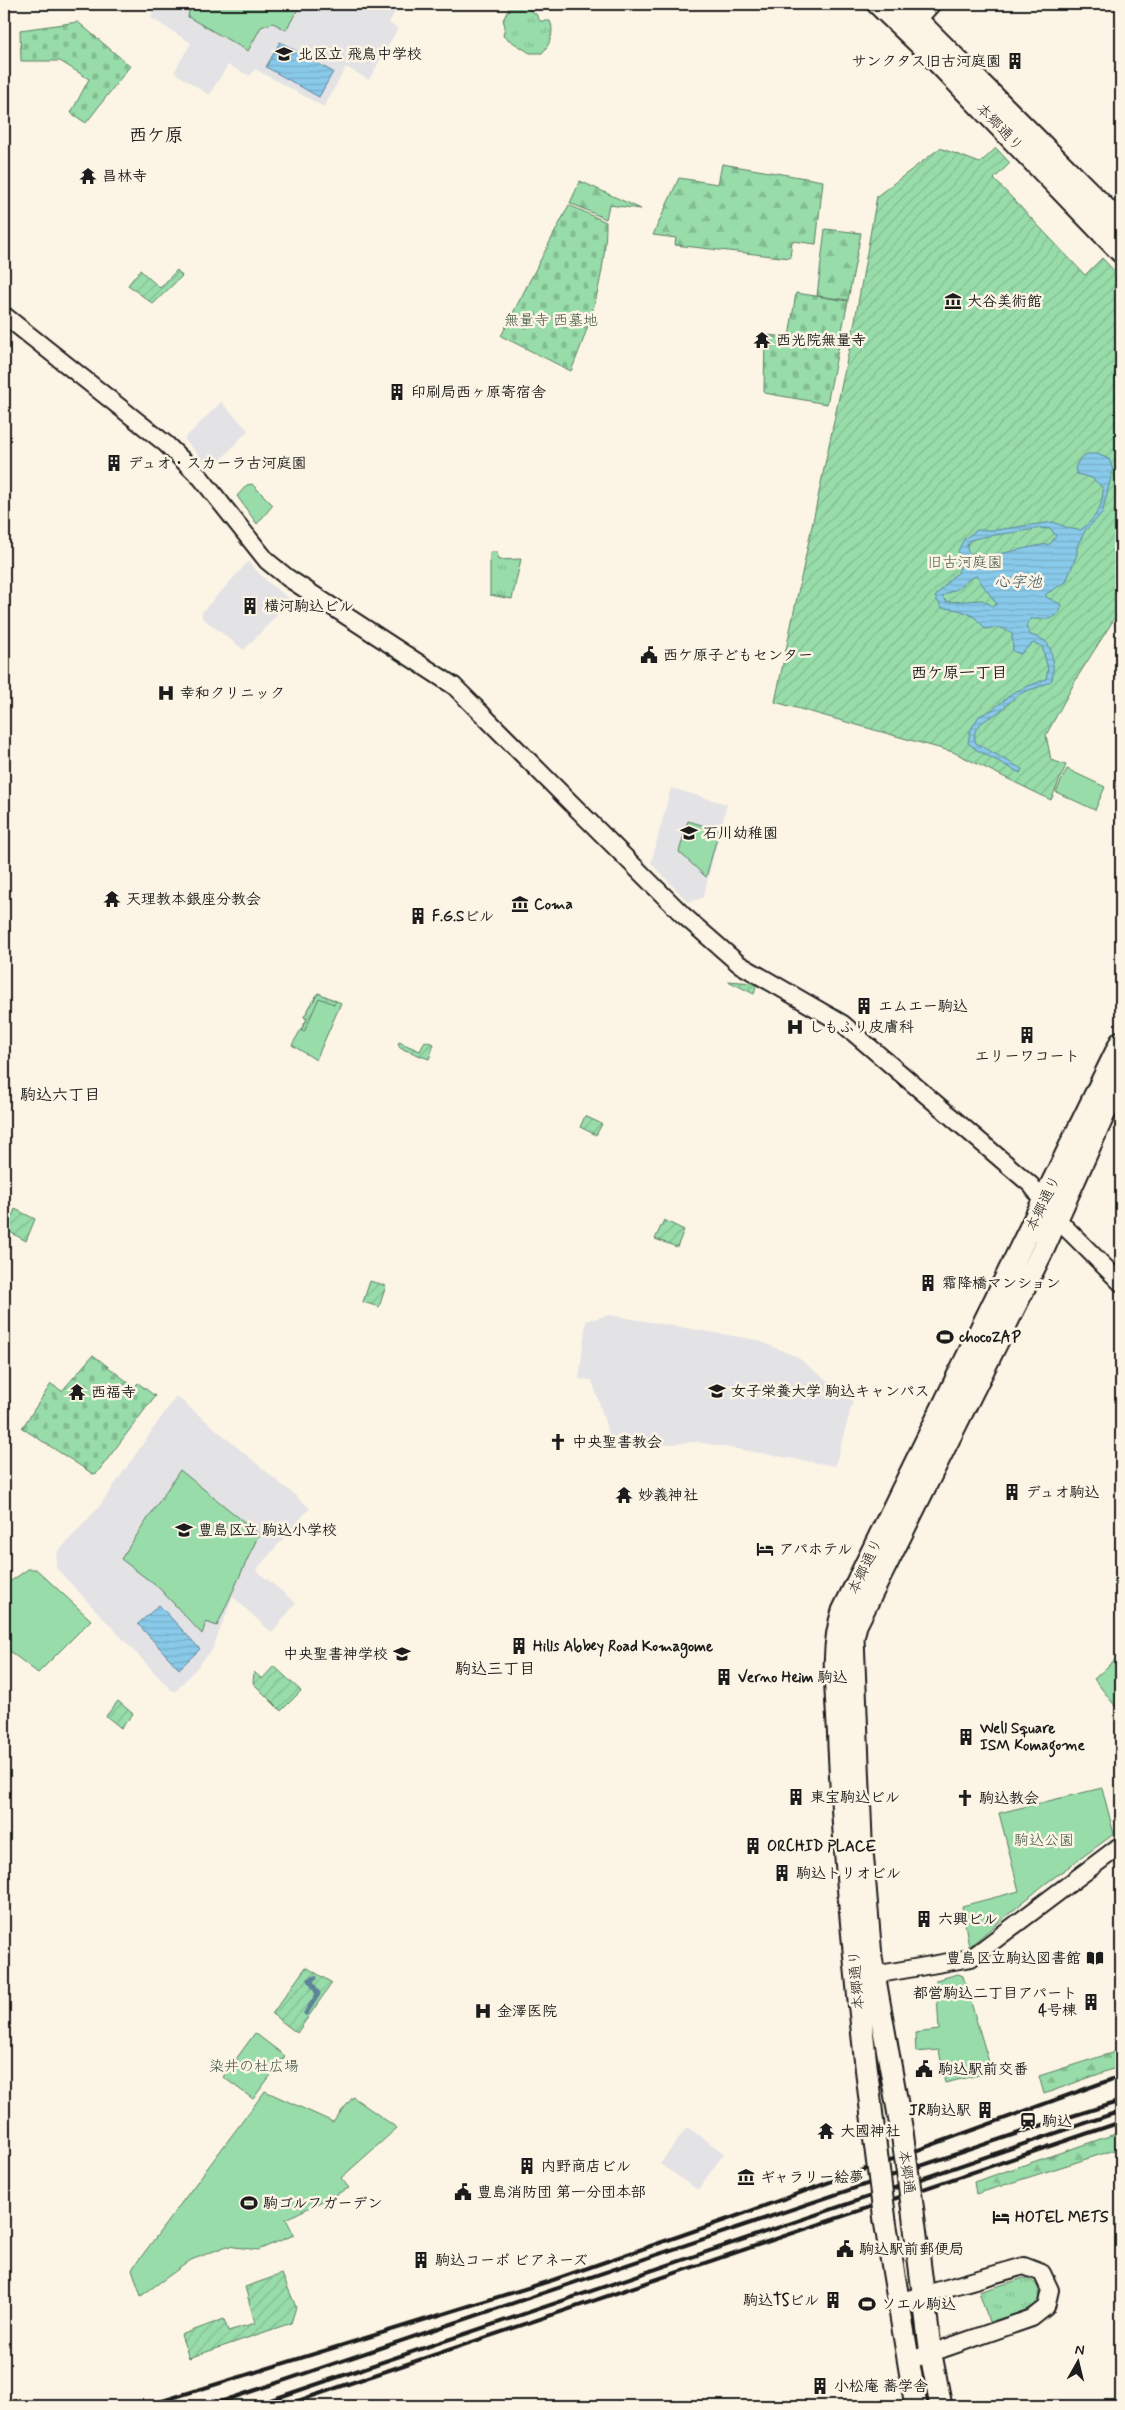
<svg xmlns="http://www.w3.org/2000/svg" width="1125" height="2410" font-family="Mynerve,'Klee One',sans-serif">
	<style>
		.built { fill: #e3e2e5 }
		.grass { fill: url(#grass-tufts); stroke: #5a7c62 }
		.forest { fill: url(#forest-firs); stroke: #5a7c62 }
		.cemetery { fill: url(#cemetery-stones); stroke: #5a7c62 }
		.park { fill: #97dca9; stroke: #5a7c62 }
		.garden { fill: url(#garden-furrows); stroke: #5a7c62 }
		.water { fill: url(#water-rules); stroke: #5d8498; fill-rule: evenodd }
		.lines { fill: none; stroke-linecap: round; stroke-linejoin: round }
		.stream { stroke: #5d8498; stroke-width: 5 }
		.minor-casing { stroke: #1c1c1c; stroke-width: 20 }
		.major-casing { stroke: #1c1c1c; stroke-width: 25 }
		.minor { stroke: #fcf5e5; stroke-width: 16 }
		.major { stroke: #fcf5e5; stroke-width: 21 }
		.rail { stroke: #1c1c1c; stroke-width: 4 }
		.major-bridge-casing { stroke: #1c1c1c; stroke-width: 25; stroke-linecap: butt }
		.major-bridge { stroke: #fcf5e5; stroke-width: 21 }
		.labels { text-anchor: middle; stroke-width: 5; stroke-linejoin: round; paint-order: stroke }
		.poi-label { font-size: 15px; font-weight: bold; fill: #1c1c1c; stroke: #fcf5e5; text-anchor: start }
		.street-label { font-size: 15px; fill: #1c1c1c; stroke: #fcf5e5 }
		.park-label { font-size: 15px; fill: #415646; stroke: #fcf5e5 }
		.water-label { font-size: 16px; font-style: italic; fill: #425964; stroke: #fcf5e5 }
		.neighbourhood-label { font-size: 16px; font-weight: bold; fill: #1c1c1c; stroke: #fcf5e5 }
		.quarter-label { font-size: 18px; font-weight: bold; fill: #1c1c1c; stroke: #fcf5e5 }
	</style>
	<defs>
		<pattern id="grass-tufts" width="24" height="20" patternUnits="userSpaceOnUse" patternTransform="scale(1.25)"><rect width="24" height="20" fill="#97dca9"/><path d="M3 7l-1-3M5 7V3M7 7l1-3M15 17l-1-3M17 17v-4M19 17l1-3" fill="none" stroke="#82bc91"/></pattern>
		<pattern id="forest-firs" width="22" height="20" patternUnits="userSpaceOnUse" patternTransform="scale(1.25)"><rect width="22" height="20" fill="#97dca9"/><path d="M5 1l3.5 6h-7zM16 11l3.5 6h-7z" fill="#82bc91"/></pattern>
		<pattern id="cemetery-stones" width="16" height="16" patternUnits="userSpaceOnUse" patternTransform="scale(1.25)"><rect width="16" height="16" fill="#97dca9"/><path d="M2 7V4a2 2 0 0 1 4 0v3zM10 15v-3a2 2 0 0 1 4 0v3z" fill="#82bc91"/></pattern>
		<pattern id="garden-furrows" width="10" height="10" patternUnits="userSpaceOnUse" patternTransform="scale(1.25)"><rect width="10" height="10" fill="#97dca9"/><path d="M-1 1l2-2M0 10L10 0M9 11l2-2" fill="none" stroke="#82bc91"/></pattern>
		<pattern id="water-rules" width="6" height="5" patternUnits="userSpaceOnUse" patternTransform="scale(1.25)"><rect width="6" height="5" fill="#89caea"/><path d="M0 2.5h6" fill="none" stroke="#76adc8"/></pattern>
	</defs>
	<rect width="100%" height="100%" fill="#fcf5e5"/>
	<filter id="ink" filterUnits="userSpaceOnUse"><feTurbulence type="fractalNoise" baseFrequency=".02" numOctaves="2"/><feDisplacementMap in="SourceGraphic" scale="10" xChannelSelector="R" yChannelSelector="G"/><feConvolveMatrix kernelMatrix="1 2 1 2 8 2 1 2 1" color-interpolation-filters="sRGB"/></filter>
	<g filter="url(#ink)">
		<path class="built" d="M159 4H399L389 23 398 28 369 80 346 67 324 107 255 69 250 76 228 65 209 95 174 72 191 43 150 17Z
			M221 402 248 430 212 470 184 439Z
			M248 562 270 584 291 600 244 650 202 618V612Z
			M671 788 727 804 703 898 688 902 651 863Z
			M609 1315 757 1340 797 1357 853 1401 835 1466 697 1442 620 1448 612 1445 592 1380 579 1379 586 1321Z
			M176 1396 310 1508 256 1570 296 1603 272 1633 233 1597 212 1650 176 1691 171 1690 56 1568 57 1553 99 1507Z
			M687 2127 724 2153 698 2190 660 2164Z"/>
		<path class="grass" d="M516 4 531 5 530 11 536 14 540 21H550C555 31 550 45 542 53H530L503 36 505 26 503 20 509 8Z
			M490 552H497L498 560 521 559 512 599 490 595Z
			M1024 2278C1038 2281 1041 2290 1038 2303L1024 2311 989 2322 979 2292Z"/>
		<path class="forest" d="M722 164 823 181 816 244 792 241 790 258 675 245 676 238 653 235 679 178 718 184Z
			M580 181 641 209 609 205 606 219 570 203Z
			M825 229 861 233 848 300 817 296Z
			M1121 2050V2066L1044 2094 1039 2076Z
			M1121 2132V2148L976 2194 974 2182Z"/>
		<path class="cemetery" d="M78 22 130 66 86 123 71 113 89 79 60 61H21L20 30Z
			M569 205 606 222C606 274 591 323 571 371L501 336Z
			M796 293 848 301 827 404 764 393 765 335 789 337Z
			M93 1355 134 1387 138 1383 155 1396 97 1473 93 1474 22 1428 51 1384 62 1391Z"/>
		<path class="park" d="M180 4H301L286 30 273 23 261 27 248 51 188 17 189 10Z
			M252 484 273 505 257 524 237 496 247 485Z
			M1067 769 1105 787 1095 810 1056 792Z
			M688 821 719 830 706 877 679 852Z
			M318 993 341 1003 316 1060 292 1045 307 1019 304 1017Z
			M180 1470 259 1534 217 1626 206 1622 202 1634 159 1588 121 1559Z
			M28 1569H36L91 1620 38 1673 4 1647V1586Z
			M1121 1654V1702L1116 1707 1094 1679Z
			M1102 1788 1114 1834 1045 1884 969 1947 962 1906 1019 1891 999 1813Z
			M958 1974 963 1976 989 2062 983 2074 945 2083 939 2050 916 2052 915 2033 939 2030 936 1980Z
			M255 2033 285 2056 253 2099 223 2077Z
			M265 2091 333 2122 353 2097 397 2128 341 2178 349 2188 286 2219 294 2235 258 2250 227 2246 191 2260 141 2296 132 2269Z"/>
		<path class="garden" d="M940 148 980 163 996 148 1010 163 994 179 1085 275 1102 258 1121 278V619L1116 616 1078 676 1046 735 1051 760 1066 765 1051 800 953 752 775 702 854 326 877 196Z
			M140 270 160 288 177 270 182 276 153 304 128 285Z
			M728 981 754 983 756 988 754 994Z
			M318 993 336 1001 334 1004 319 998 304 1032 301 1030 307 1019 304 1017Z
			M425 1041 434 1044 429 1059 400 1048 398 1044 399 1042 420 1051Z
			M585 1116 602 1124 596 1135 580 1127Z
			M15 1209 35 1219 26 1241 10 1232 8 1227Z
			M664 1220 684 1230 677 1247 655 1239Z
			M370 1281 386 1286 379 1307 363 1302Z
			M274 1666 301 1691 281 1711 253 1683 254 1672 262 1679Z
			M118 1701 133 1714 121 1728 106 1716Z
			M306 1967 332 1983 297 2033 272 2014Z
			M282 2274 296 2307 291 2323 189 2358 181 2335 224 2319 228 2331 255 2323 245 2287Z"/>
		<path class="water" d="M280 42 333 72 319 97 266 67Z
			M1087 454H1097L1109 459 1113 470 1102 513 1085 531 1077 546V554L1066 582 1046 594V597L1062 605C1058 622 1045 619 1031 619L1026 626 1030 635C1034 636 1041 638 1045 641 1054 649 1054 670 1052 680 1041 688 1031 688 1020 694 1012 699 1006 706 999 712 988 719 969 726 976 743L1022 769 1020 773 977 750 968 743 970 731 979 716 992 710 1014 692 1046 679 1048 669 1042 646 1033 643 1020 654 1013 651 1012 634C1002 626 997 627 985 629 974 613 961 609 942 608L935 597 952 577 958 573 961 563 958 551 964 539 977 530H996L1053 522 1071 529 1081 530C1096 517 1103 508 1103 488L1092 478 1077 474 1075 468 1079 460ZM1039 528 1051 529 1056 536 1050 544C1030 545 985 562 968 552 967 548 966 545 969 541 975 536 1026 532 1039 528ZM977 576C983 587 991 595 997 604L993 606 982 600 947 602 942 597C947 592 955 591 960 587 966 582 968 578 977 576Z
			M159 1605 200 1649 179 1669 138 1624Z"/>
		<g class="lines">
			<path class="stream" d="M306 2013 318 1994 310 1980 315 1978"/>
			<g class="minor-casing">
				<path id="minor" d="M910 28 932 4
					M4 315 166 444 201 478 267 561 288 578 454 686 683 915 739 964 843 1024 1031 1185 1057 1219 1121 1283
					M874 1975 971 1958 1121 1845
					M898 2302 1024 2266 1042 2273 1050 2290 1046 2307 1032 2318 908 2361"/>
			</g>
			<g class="major-casing">
				<path id="major" d="M878 4 925 49 1121 252
					M901 4 1121 224
					M902 2132 871 1957 861 1839 853 1638 856 1625 1043 1250 1105 1112 1121 1082
					M875 2142C859 2010 845 1879 839 1746 838 1702 829 1653 843 1611L1121 1042
					M913 2212 931 2355 941 2406
					M885 2221 916 2406"/>
			</g>
			<use href="#minor" class="minor"/>
			<use href="#major" class="major"/>
			<path class="rail" d="M146 2406 553 2280 734 2217 1121 2076
				M208 2406 1030 2129 1121 2101
				M253 2406 1121 2111
				M283 2406 1121 2122"/>
			<g class="major-bridge-casing">
				<path id="major-bridge" d="M902 2132 913 2212
					M875 2142 885 2221"/>
			</g>
			<use href="#major-bridge" class="major-bridge"/>
		</g>
	</g>
	<defs>
		<g id="school-bare" transform="scale(1.35)"><path d="M0-5L7-2L0 1L-7-2ZM-4 1L0 2.5L4 1V4Q0 6-4 4Z" fill="#1c1c1c" stroke="#fcf5e5" stroke-width="2.5" paint-order="stroke"/></g>
		<g id="building-bare" transform="scale(1.35)"><path d="M-4-6H4V6H1V3H-1V6H-4ZM-2.5-4.3h1.7v1.8h-1.7ZM.8-4.3h1.7v1.8H.8ZM-2.5-1h1.7V.8h-1.7ZM.8-1h1.7V.8H.8Z" fill="#1c1c1c" stroke="#fcf5e5" stroke-width="2.5" paint-order="stroke"/></g>
		<g id="temple-bare" transform="scale(1.35)"><path d="M0-6L5-2H3V0L6.5 2.5H4V6H1.5V3h-3V6H-4V2.5H-6.5L-3 0V-2H-5Z" fill="#1c1c1c" stroke="#fcf5e5" stroke-width="2.5" paint-order="stroke"/></g>
		<g id="museum-bare" transform="scale(1.35)"><path d="M0-6L6-3V-2H-6V-3ZM-5-1h2V3h-2ZM-1-1h2V3h-2ZM3-1h2V3H3ZM-6 4H6V6H-6Z" fill="#1c1c1c" stroke="#fcf5e5" stroke-width="2.5" paint-order="stroke"/></g>
		<g id="civic-bare" transform="scale(1.35)"><path d="M-.6-6.5H3V-4.5H.6V-3L4-1V1h2V6H-6V1h2V-1L-.6-3ZM-1.2 2.5V6h2.4V2.5Z" fill="#1c1c1c" stroke="#fcf5e5" stroke-width="2.5" paint-order="stroke"/></g>
		<g id="hospital-bare" transform="scale(1.35)"><path d="M-5-5h3v3.5h4V-5h3V5h-3V1.5h-4V5h-3Z" fill="#1c1c1c" stroke="#fcf5e5" stroke-width="2.5" paint-order="stroke"/></g>
		<g id="stadium-bare" transform="scale(1.35)"><path d="M0-5a6.5 5 0 1 0 0 10a6.5 5 0 1 0 0-10ZM-3.5-1.8h7v3.6h-7Z" fill="#1c1c1c" stroke="#fcf5e5" stroke-width="2.5" paint-order="stroke"/></g>
		<g id="university-bare" transform="scale(1.35)"><path d="M0-5L7-2L0 1L-7-2ZM-4 1L0 2.5L4 1V4Q0 6-4 4Z" fill="#1c1c1c" stroke="#fcf5e5" stroke-width="2.5" paint-order="stroke"/></g>
		<g id="church-bare" transform="scale(1.35)"><path d="M-1.2-6h2.4v3.5h3.3v2.4h-3.3V6h-2.4V-.1h-3.3v-2.4h3.3Z" fill="#1c1c1c" stroke="#fcf5e5" stroke-width="2.5" paint-order="stroke"/></g>
		<g id="hotel-bare" transform="scale(1.35)"><path d="M-6-4.5h1.5V1H6V5H4.5V3h-9V5H-6ZM-4 0a1.8 1.8 0 1 1 3.6 0ZM.5 0V-2.5h3Q6-2.5 6 0Z" fill="#1c1c1c" stroke="#fcf5e5" stroke-width="2.5" paint-order="stroke"/></g>
		<g id="library-bare" transform="scale(1.35)"><path d="M-6-4Q-3-5.5-.7-3.5V5Q-3 3-6 4ZM6-4Q3-5.5 .7-3.5V5Q3 3 6 4Z" fill="#1c1c1c" stroke="#fcf5e5" stroke-width="2.5" paint-order="stroke"/></g>
		<g id="station-bare" transform="scale(1.35)"><path d="M-3-6H3Q5-6 5-4V2Q5 4 3 4L4.5 6H3L1.5 4h-3L-3 6H-4.5L-3 4Q-5 4-5 2V-4Q-5-6-3-6ZM-3.5-4v3h7v-3ZM-3.5 1v1.5H-2V1ZM2 1v1.5H3.5V1Z" fill="#1c1c1c" stroke="#fcf5e5" stroke-width="2.5" paint-order="stroke"/></g>
	</defs>
	<g fill-rule="evenodd">
		<use href="#school-bare" x="284" y="54"/>
		<use href="#building-bare" x="1015" y="61"/>
		<use href="#temple-bare" x="88" y="176"/>
		<use href="#museum-bare" x="953" y="301"/>
		<use href="#temple-bare" x="762" y="340"/>
		<use href="#building-bare" x="397" y="392"/>
		<use href="#building-bare" x="114" y="463"/>
		<use href="#building-bare" x="250" y="606"/>
		<use href="#civic-bare" x="649" y="655"/>
		<use href="#hospital-bare" x="166" y="693"/>
		<use href="#school-bare" x="689" y="833"/>
		<use href="#temple-bare" x="112" y="899"/>
		<use href="#museum-bare" x="520" y="904"/>
		<use href="#building-bare" x="418" y="916"/>
		<use href="#building-bare" x="864" y="1006"/>
		<use href="#hospital-bare" x="795" y="1027"/>
		<use href="#building-bare" x="1027" y="1035"/>
		<use href="#building-bare" x="928" y="1283"/>
		<use href="#stadium-bare" x="945" y="1337"/>
		<use href="#university-bare" x="717" y="1391"/>
		<use href="#temple-bare" x="77" y="1392"/>
		<use href="#church-bare" x="558" y="1442"/>
		<use href="#building-bare" x="1012" y="1492"/>
		<use href="#temple-bare" x="624" y="1495"/>
		<use href="#school-bare" x="184" y="1530"/>
		<use href="#hotel-bare" x="765" y="1549"/>
		<use href="#building-bare" x="519" y="1646"/>
		<use href="#school-bare" x="402" y="1654"/>
		<use href="#building-bare" x="724" y="1677"/>
		<use href="#building-bare" x="966" y="1737"/>
		<use href="#building-bare" x="796" y="1797"/>
		<use href="#church-bare" x="965" y="1798"/>
		<use href="#building-bare" x="753" y="1846"/>
		<use href="#building-bare" x="782" y="1873"/>
		<use href="#building-bare" x="924" y="1919"/>
		<use href="#library-bare" x="1095" y="1958"/>
		<use href="#building-bare" x="1091" y="2002"/>
		<use href="#hospital-bare" x="483" y="2011"/>
		<use href="#civic-bare" x="924" y="2069"/>
		<use href="#building-bare" x="985" y="2110"/>
		<use href="#station-bare" x="1028" y="2121"/>
		<use href="#temple-bare" x="826" y="2131"/>
		<use href="#building-bare" x="527" y="2166"/>
		<use href="#museum-bare" x="746" y="2177"/>
		<use href="#civic-bare" x="463" y="2192"/>
		<use href="#stadium-bare" x="249" y="2203"/>
		<use href="#hotel-bare" x="1001" y="2217"/>
		<use href="#civic-bare" x="845" y="2249"/>
		<use href="#building-bare" x="421" y="2260"/>
		<use href="#building-bare" x="833" y="2300"/>
		<use href="#stadium-bare" x="867" y="2304"/>
		<use href="#building-bare" x="820" y="2386"/>
	</g>
	<g class="labels">
		<g class="poi-label">
			<text x="298" y="59">北区立 飛鳥中学校</text>
			<text x="1001" y="66" text-anchor="end">サンクタス旧古河庭園</text>
			<text x="102" y="181">昌林寺</text>
			<text x="967" y="306">大谷美術館</text>
			<text x="776" y="345">西光院無量寺</text>
			<text x="411" y="397">印刷局西ヶ原寄宿舎</text>
			<text x="128" y="468">デュオ・スカーラ古河庭園</text>
			<text x="264" y="611">横河駒込ビル</text>
			<text x="663" y="660">西ケ原子どもセンター</text>
			<text x="180" y="698">幸和クリニック</text>
			<text x="703" y="838">石川幼稚園</text>
			<text x="126" y="904">天理教本銀座分教会</text>
			<text x="534" y="909">Coma</text>
			<text x="432" y="921">F.G.Sビル</text>
			<text x="878" y="1011">エムエー駒込</text>
			<text x="809" y="1032">しもふり皮膚科</text>
			<text x="1027" y="1061" text-anchor="middle">エリーワコート</text>
			<text x="942" y="1288">霜降橋マンション</text>
			<text x="959" y="1342">chocoZAP</text>
			<text x="731" y="1396">女子栄養大学 駒込キャンパス</text>
			<text x="91" y="1397">西福寺</text>
			<text x="572" y="1447">中央聖書教会</text>
			<text x="1026" y="1497">デュオ駒込</text>
			<text x="638" y="1500">妙義神社</text>
			<text x="198" y="1535">豊島区立 駒込小学校</text>
			<text x="779" y="1554">アパホテル</text>
			<text x="533" y="1651">Hills Abbey Road Komagome</text>
			<text x="388" y="1659" text-anchor="end">中央聖書神学校</text>
			<text x="738" y="1682">Verno Heim 駒込</text>
			<text x="980" y="1733">Well Square<tspan x="980" dy="17">ISM Komagome</tspan></text>
			<text x="810" y="1802">東宝駒込ビル</text>
			<text x="979" y="1803">駒込教会</text>
			<text x="767" y="1851">ORCHID PLACE</text>
			<text x="796" y="1878">駒込トリオビル</text>
			<text x="938" y="1924">六興ビル</text>
			<text x="1081" y="1963" text-anchor="end">豊島区立駒込図書館</text>
			<text x="1077" y="1998" text-anchor="end">都営駒込二丁目アパート<tspan x="1077" dy="17">4号棟</tspan></text>
			<text x="497" y="2016">金澤医院</text>
			<text x="938" y="2074">駒込駅前交番</text>
			<text x="971" y="2115" text-anchor="end">JR駒込駅</text>
			<text x="1042" y="2126">駒込</text>
			<text x="840" y="2136">大國神社</text>
			<text x="541" y="2171">内野商店ビル</text>
			<text x="760" y="2182">ギャラリー絵夢</text>
			<text x="477" y="2197">豊島消防団 第一分団本部</text>
			<text x="263" y="2208">駒ゴルフガーデン</text>
			<text x="1015" y="2222">HOTEL METS</text>
			<text x="859" y="2254">駒込駅前郵便局</text>
			<text x="435" y="2265">駒込コーポ ビアネーズ</text>
			<text x="819" y="2305" text-anchor="end">駒込TSビル</text>
			<text x="881" y="2309">ソエル駒込</text>
			<text x="834" y="2391">小松庵 蕎学舎</text>
		</g>
		<g class="street-label">
			<text transform="translate(1000 127) rotate(46)" y="5">本郷通り</text>
			<text transform="translate(1043 1203) rotate(-64)" y="5">本郷通り</text>
			<text transform="translate(865 1566) rotate(-64)" y="5">本郷通り</text>
			<text transform="translate(856 1980) rotate(-95)" y="5">本郷通り</text>
			<text transform="translate(907 2172) rotate(82)" y="5">本郷通</text>
		</g>
		<g class="park-label">
			<text x="551" y="325">無量寺 西墓地</text>
			<text x="965" y="567">旧古河庭園</text>
			<text x="1044" y="1845">駒込公園</text>
			<text x="254" y="2071">染井の杜広場</text>
		</g>
		<g class="water-label">
			<text x="1018" y="587">心字池</text>
		</g>
		<g class="neighbourhood-label">
			<text x="959" y="678">西ケ原一丁目</text>
			<text x="60" y="1100">駒込六丁目</text>
			<text x="495" y="1674">駒込三丁目</text>
		</g>
		<g class="quarter-label">
			<text x="156" y="141">西ケ原</text>
		</g>
	</g>
	<rect width="1125" height="2410" fill="none" stroke="#fcf5e5" stroke-width="20"/>
	<rect x="10" y="10" width="1105" height="2390" fill="none" stroke="#1c1c1c" stroke-width="2" filter="url(#ink)"/>
	<g transform="translate(1078 2362) rotate(8)" stroke="#fcf5e5" stroke-width="4" paint-order="stroke">
	<path d="M0-4L9 19L0 12L-9 19Z" fill="#1c1c1c"/>
	<text y="-8" font-size="14" font-weight="bold" text-anchor="middle" fill="#1c1c1c">N</text>
	</g>
</svg>
